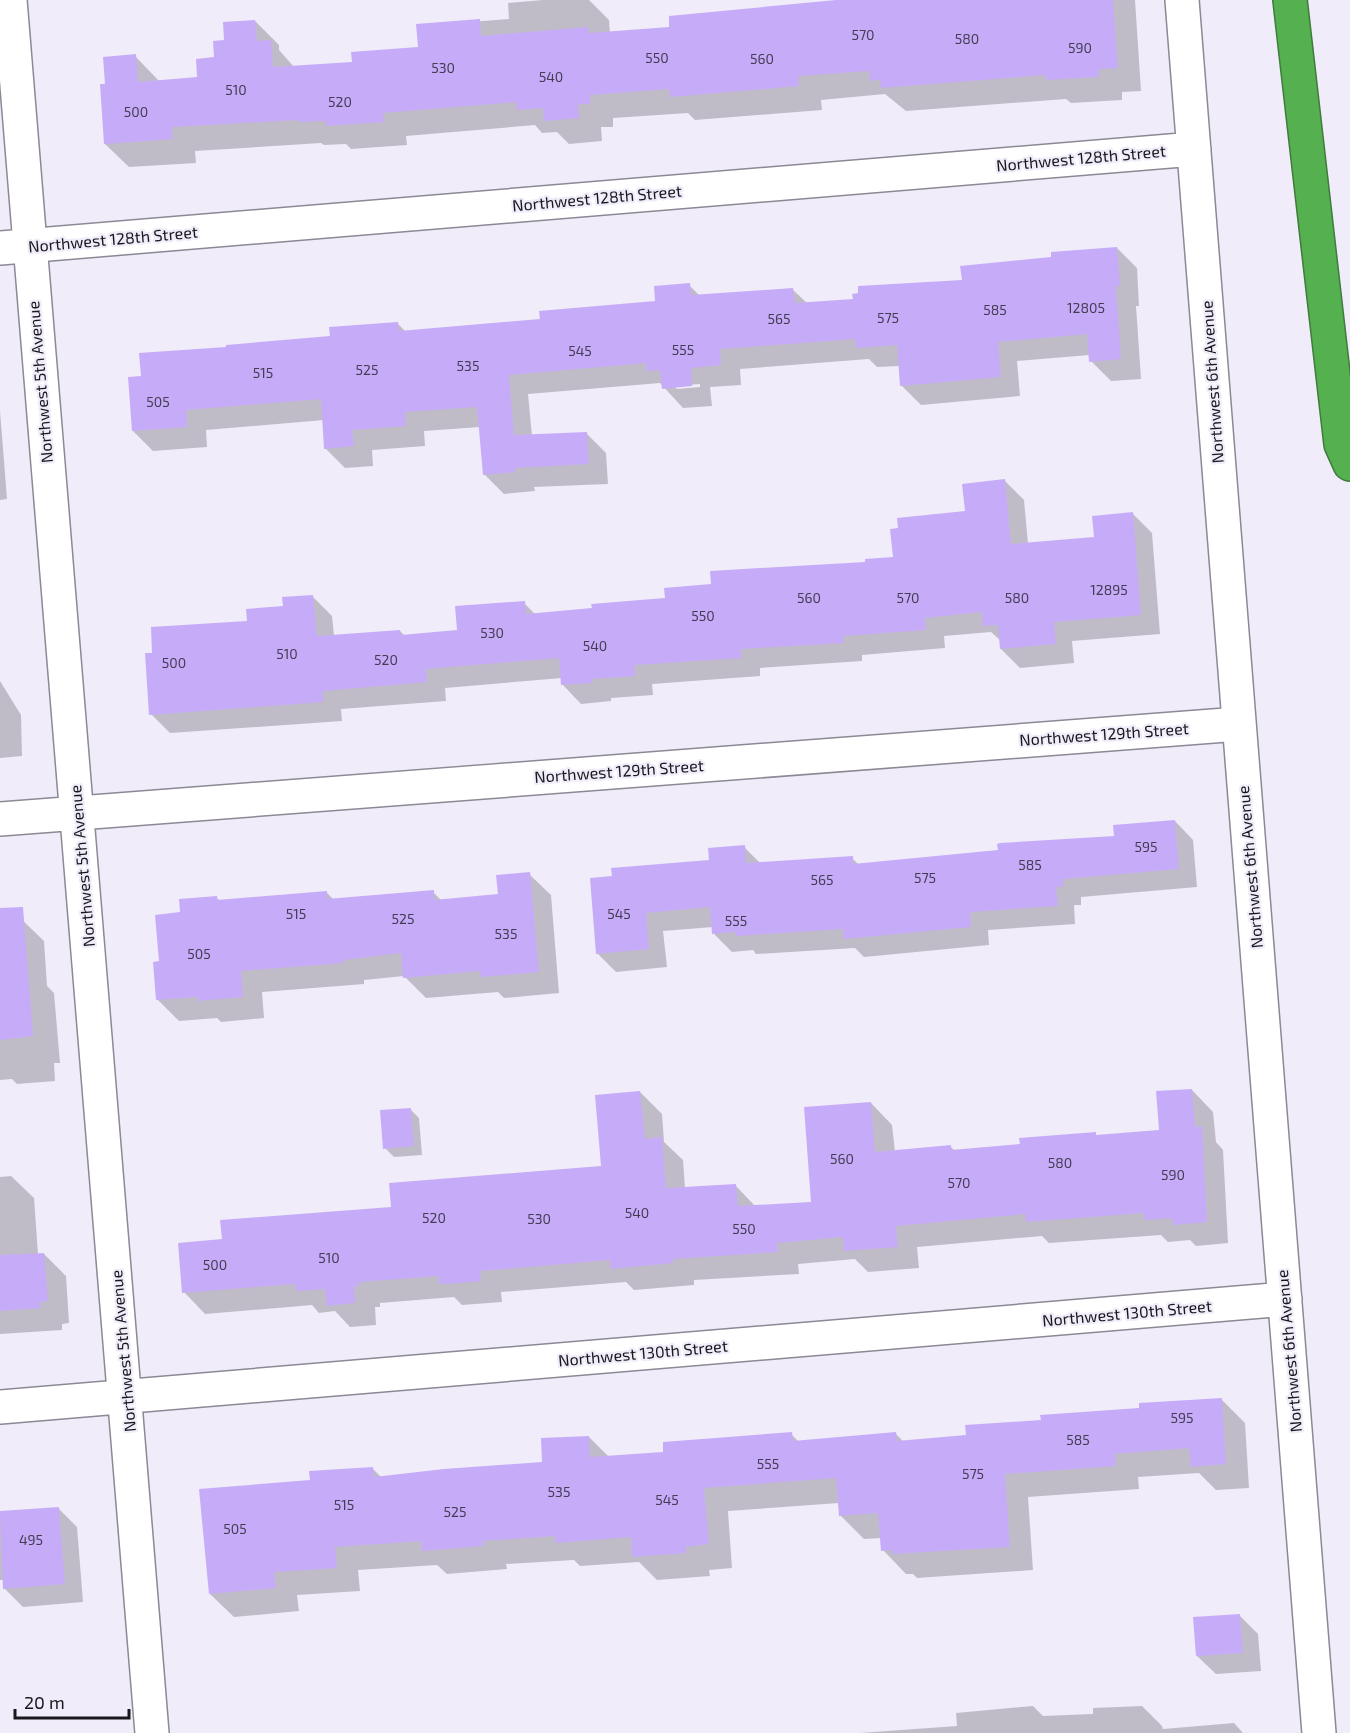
<svg xmlns="http://www.w3.org/2000/svg" width="1350" height="1733" font-family="'Exo 2',sans-serif">
	<style>
		.shadow { fill: #0003; fill-rule: evenodd }
		.building { fill: #c6acf8 }
		.lines { fill: none; stroke-linecap: round; stroke-linejoin: round }
		.minor-casing { stroke: #8c8894; stroke-width: 36 }
		.highway-casing { stroke: #407b3d; stroke-width: 36 }
		.minor { stroke: #fff; stroke-width: 33 }
		.highway { stroke: #55b14f; stroke-width: 33 }
		.labels { text-anchor: middle; stroke-width: 4.5; stroke-linejoin: round; paint-order: stroke }
		.number-label { font-size: 14px; fill: #443c53 }
		.street-label { font-size: 16px; fill: #18171c; stroke: #f0ecf9 }
	</style>
	<rect width="100%" height="100%" fill="#f0ecf9"/>
	<path class="shadow" d="M543 0H589L609 20 610 33 671 29 849 0H1135L1141 91 1122 92V100L1071 103 1066 99 906 111 885 94 821 100 822 110 695 120 688 113 613 118V127H601L602 141 569 144 557 132 542 133 535 125 406 136 407 145 351 149 346 144 324 145 321 143 195 151 196 163 129 167 105 144 107 85 135 56 159 81 199 78 216 59 226 41 255 21 279 45V50L294 67 353 63 419 48 418 26 509 19 508 3Z
		M1117 248 1137 268 1139 306H1136L1141 379 1111 381 1091 361 1090 355 1017 361 1020 396 921 405 901 385 900 366 877 367 869 359 740 369 741 385 710 387 712 406 683 408 660 383 528 394 532 436 586 433 606 453 608 484 534 487 535 491 504 494 484 474 480 427 424 431 425 446 372 450 373 466 345 468 325 448 324 420 206 430 207 447 153 451 133 431 142 378 398 324 406 332 542 321 657 303 689 285 700 296 793 290 807 303 854 300 964 281 1053 259ZM700 384V387L677 389 674 386Z
		M0 411 7 499 0 500Z
		M1005 481 1024 500 1028 544 1095 539 1133 514 1152 533 1160 634 1072 641 1074 663 1020 668 1001 649V641L991 632 944 636 945 648 862 655V661L760 668V676L652 684 653 695 611 698V701L581 704 562 684V678L445 688 446 701 341 709 342 721 170 733 151 714 154 654 249 622 313 597 332 616 334 636 400 631 405 636 459 632 524 603 536 615 667 600 713 586 895 558 966 513Z
		M0 681 21 715 22 756 0 758Z
		M1175 821 1193 840 1197 887 1081 897V905H1074L1075 924 988 930 989 945 864 957 855 948 756 954 753 950 732 952 713 933V927L663 931 667 967 616 972 597 953 613 878 710 861 744 847 761 864 852 858 859 865 999 851 1116 837Z
		M529 874 551 895 559 993 504 998 498 992 426 998 404 976 364 980V984L262 992 264 1018 221 1022 217 1018 179 1021 158 1000 161 962 181 914 216 897 220 901 326 892 334 900 433 892 442 901 500 896Z
		M16 914 44 941 47 986 54 993 60 1063H54L55 1081 17 1084 12 1079 0 1080V915Z
		M1192 1090 1213 1112 1216 1142 1223 1150 1228 1243 1196 1246 1190 1240 1168 1242 1161 1235 1049 1243 1042 1236 917 1247 919 1268 868 1272 855 1259 798 1264 799 1274 694 1280V1285L634 1290 626 1282 501 1292 502 1302 462 1305 454 1297 380 1303V1307H375L376 1325 350 1327 335 1311 319 1313 312 1305 205 1314 184 1292 223 1240 603 1168 640 1092 662 1114 664 1142 683 1160 685 1188 735 1185 756 1207 813 1204 871 1103 892 1125 895 1152 950 1146 955 1151 1021 1146 1095 1134 1098 1137 1161 1131Z
		M410 1109 419 1118 422 1155 394 1157 385 1148Z
		M11 1176 34 1198 38 1254H44L66 1276 69 1323 62 1324V1330L0 1334V1177Z
		M1221 1399 1245 1423 1249 1488 1216 1490 1199 1473 1138 1477 1139 1489 1028 1497 1033 1570 917 1578 913 1574H906L883 1550 882 1538 864 1539 840 1515 839 1503 728 1511 732 1568 709 1570 710 1576 657 1580 639 1562 580 1566 574 1560 506 1564 507 1569 447 1574 437 1565 358 1570 360 1591 297 1595 299 1611 234 1617 210 1594 311 1481 373 1469 381 1477 543 1463 589 1437 609 1457 665 1453 791 1434 799 1442 895 1433 904 1442 967 1436 1042 1421Z
		M58 1508 77 1527 83 1602 23 1607 4 1588V1580H0V1512Z
		M1239 1615 1258 1634 1261 1671 1216 1674 1197 1656Z
		M1033 1706 1043 1716 1093 1714V1708L1142 1706 1162 1726 1163 1729 1234 1723 1243 1733H859L957 1726 956 1713Z"/>
	<path class="building" d="M836 0H1113L1118 68 1099 69V77L1046 80V75L881 88 880 80 870 81 869 71 798 76 799 86 670 97 669 89 590 95V104H578L579 118 544 121 543 108 517 110 516 102 383 113 384 122 326 126V121L299 122 298 120 172 127 173 139 104 144 100 84H105L103 57 136 54 138 82 197 77 196 59 214 57 213 41 224 40 223 22 255 20 257 41 271 40 273 67 352 62 351 52 418 47 416 24 480 19 481 36 588 27 589 33 669 27V16Z
		M1117 247 1120 286H1116L1121 359 1089 362 1087 334 998 342 1001 377 900 386 897 345 856 348 855 339 720 349 721 365 691 368 692 386 662 389 660 370 646 371V363L509 375 514 435 587 432 589 464 515 468V472L483 475 477 407 405 412 406 426 352 430 354 446 324 449 321 399 186 410 187 427 132 431 128 377 141 376 139 353 226 347V345L330 336 329 327 398 322 399 331 540 319 539 311 655 301 654 286 690 283 691 295 793 288 795 303 853 299 852 294 858 293V286L962 280 960 266 1051 257V252Z
		M1005 479 1011 544 1094 537 1092 516 1133 512 1141 615 1054 622 1056 644 1000 649 998 625 983 626 982 612 925 618 926 630 843 636 844 643 741 649V658L634 665 635 676 592 679V683L561 685 559 658 426 669 427 682 323 691V702L149 715 145 653H152L151 627 247 621 246 609 283 606 282 597 313 595 317 636 400 630 401 635 457 630 455 606 525 601 526 614 592 608 591 604 665 598 664 588 711 584 710 571 865 562V559L893 557 890 529 898 528 897 518 965 511 962 484Z
		M1175 820 1179 869 1063 879V887H1056L1058 906 970 912 971 927 844 939 843 929 736 936V932L712 934 710 907 646 913 649 949 596 954 590 878 612 876 611 868 709 860 708 848 745 845 746 863 853 856V864L998 850 997 844 1000 843 1114 836 1113 825Z
		M530 872 539 972 481 977 480 971 403 978 401 953 343 960 344 963 241 971 243 997 198 1001V997L156 1000 153 962 159 961 155 915 180 912 179 899 217 896V900L327 891V899L434 890V900L498 894 496 875Z
		M23 907 33 1036 0 1040V908Z
		M1192 1089 1195 1127 1202 1126 1207 1222 1173 1225 1172 1218 1144 1220V1213L1026 1222 1025 1214 896 1226 898 1247 844 1251 843 1237 777 1243 778 1252 673 1259V1263L611 1269 610 1260 480 1271 481 1281 460 1283 439 1284 438 1276 359 1282V1286H354L355 1303 327 1306 325 1289 296 1291 295 1284 182 1293 178 1243 222 1239 220 1220 391 1207 389 1183 601 1166 595 1095 640 1091 645 1139 662 1137 666 1188 736 1184 738 1206 811 1202 804 1107 871 1102 875 1152 951 1145V1150L1020 1144 1019 1138 1096 1132V1135L1159 1130 1156 1091Z
		M411 1108 414 1146 383 1149 380 1110Z
		M44 1253 48 1301 40 1302 41 1308 0 1311V1255Z
		M1222 1398 1226 1464 1191 1467 1189 1448 1115 1454 1116 1466 1005 1474 1010 1547 892 1554V1550L881 1551 878 1513 839 1516 836 1478 704 1488 709 1544 686 1547V1553L632 1557 631 1537 555 1543V1536L483 1541 484 1546 422 1551 421 1541 335 1547 337 1568 274 1572 276 1588 209 1594 199 1489 310 1480 309 1471 373 1467 374 1477 444 1469 542 1462 541 1438 589 1436 590 1457 663 1452V1442L792 1432 793 1441 896 1432 897 1441 966 1435 965 1425 1041 1420 1040 1415 1139 1408V1403Z
		M59 1507 65 1584 3 1589 0 1511Z
		M1240 1614 1243 1653 1196 1656 1193 1617Z"/>
	<g class="lines">
		<g class="minor-casing">
			<path id="minor" d="M10 0C54 578 110 1155 152 1733
				M1182 0 1319 1733
				M0 248 1194 149
				M0 819 1239 724
				M0 1407 1285 1299"/>
		</g>
		<g class="highway-casing">
			<path id="highway" d="M1290 0 1341 444 1350 464"/>
		</g>
		<use href="#minor" class="minor"/>
		<use href="#highway" class="highway"/>
	</g>
	<g class="labels">
		<g class="number-label">
			<text x="863" y="40">570</text>
			<text x="967" y="44">580</text>
			<text x="1080" y="53">590</text>
			<text x="657" y="63">550</text>
			<text x="762" y="64">560</text>
			<text x="443" y="73">530</text>
			<text x="551" y="82">540</text>
			<text x="236" y="95">510</text>
			<text x="340" y="107">520</text>
			<text x="136" y="117">500</text>
			<text x="1086" y="313">12805</text>
			<text x="995" y="315">585</text>
			<text x="888" y="323">575</text>
			<text x="779" y="324">565</text>
			<text x="683" y="355">555</text>
			<text x="580" y="356">545</text>
			<text x="468" y="371">535</text>
			<text x="367" y="375">525</text>
			<text x="263" y="378">515</text>
			<text x="158" y="407">505</text>
			<text x="1109" y="595">12895</text>
			<text x="809" y="603">560</text>
			<text x="908" y="603">570</text>
			<text x="1017" y="603">580</text>
			<text x="703" y="621">550</text>
			<text x="492" y="638">530</text>
			<text x="595" y="651">540</text>
			<text x="287" y="659">510</text>
			<text x="386" y="665">520</text>
			<text x="174" y="668">500</text>
			<text x="1146" y="852">595</text>
			<text x="1030" y="870">585</text>
			<text x="925" y="883">575</text>
			<text x="822" y="885">565</text>
			<text x="296" y="919">515</text>
			<text x="619" y="919">545</text>
			<text x="403" y="924">525</text>
			<text x="736" y="926">555</text>
			<text x="506" y="939">535</text>
			<text x="199" y="959">505</text>
			<text x="842" y="1164">560</text>
			<text x="1060" y="1168">580</text>
			<text x="1173" y="1180">590</text>
			<text x="959" y="1188">570</text>
			<text x="637" y="1218">540</text>
			<text x="434" y="1223">520</text>
			<text x="539" y="1224">530</text>
			<text x="744" y="1234">550</text>
			<text x="329" y="1263">510</text>
			<text x="215" y="1270">500</text>
			<text x="1182" y="1423">595</text>
			<text x="1078" y="1445">585</text>
			<text x="768" y="1469">555</text>
			<text x="973" y="1479">575</text>
			<text x="559" y="1497">535</text>
			<text x="667" y="1505">545</text>
			<text x="344" y="1510">515</text>
			<text x="455" y="1517">525</text>
			<text x="235" y="1534">505</text>
			<text x="31" y="1545">495</text>
		</g>
		<g class="street-label">
			<text transform="translate(1081 158) rotate(-5)" y="6">Northwest 128th Street</text>
			<text transform="translate(597 198) rotate(-5)" y="6">Northwest 128th Street</text>
			<text transform="translate(113 239) rotate(-5)" y="6">Northwest 128th Street</text>
			<text transform="translate(40 382) rotate(-95)" y="6">Northwest 5th Avenue</text>
			<text transform="translate(1212 382) rotate(-94)" y="6">Northwest 6th Avenue</text>
			<text transform="translate(1104 734) rotate(-4)" y="6">Northwest 129th Street</text>
			<text transform="translate(619 771) rotate(-4)" y="6">Northwest 129th Street</text>
			<text transform="translate(82 866) rotate(-95)" y="6">Northwest 5th Avenue</text>
			<text transform="translate(1250 867) rotate(-95)" y="6">Northwest 6th Avenue</text>
			<text transform="translate(1127 1313) rotate(-5)" y="6">Northwest 130th Street</text>
			<text transform="translate(123 1351) rotate(-95)" y="6">Northwest 5th Avenue</text>
			<text transform="translate(1289 1351) rotate(-95)" y="6">Northwest 6th Avenue</text>
			<text transform="translate(643 1353) rotate(-5)" y="6">Northwest 130th Street</text>
		</g>
	</g>
	<path d="M15 1709v9h114v-9" fill="none" stroke="#18171c" stroke-width="3"/>
	<text x="24" y="1709" font-size="18" fill="#18171c" stroke="#f0ecf9" stroke-width="4.5" paint-order="stroke">20 m</text>
</svg>
